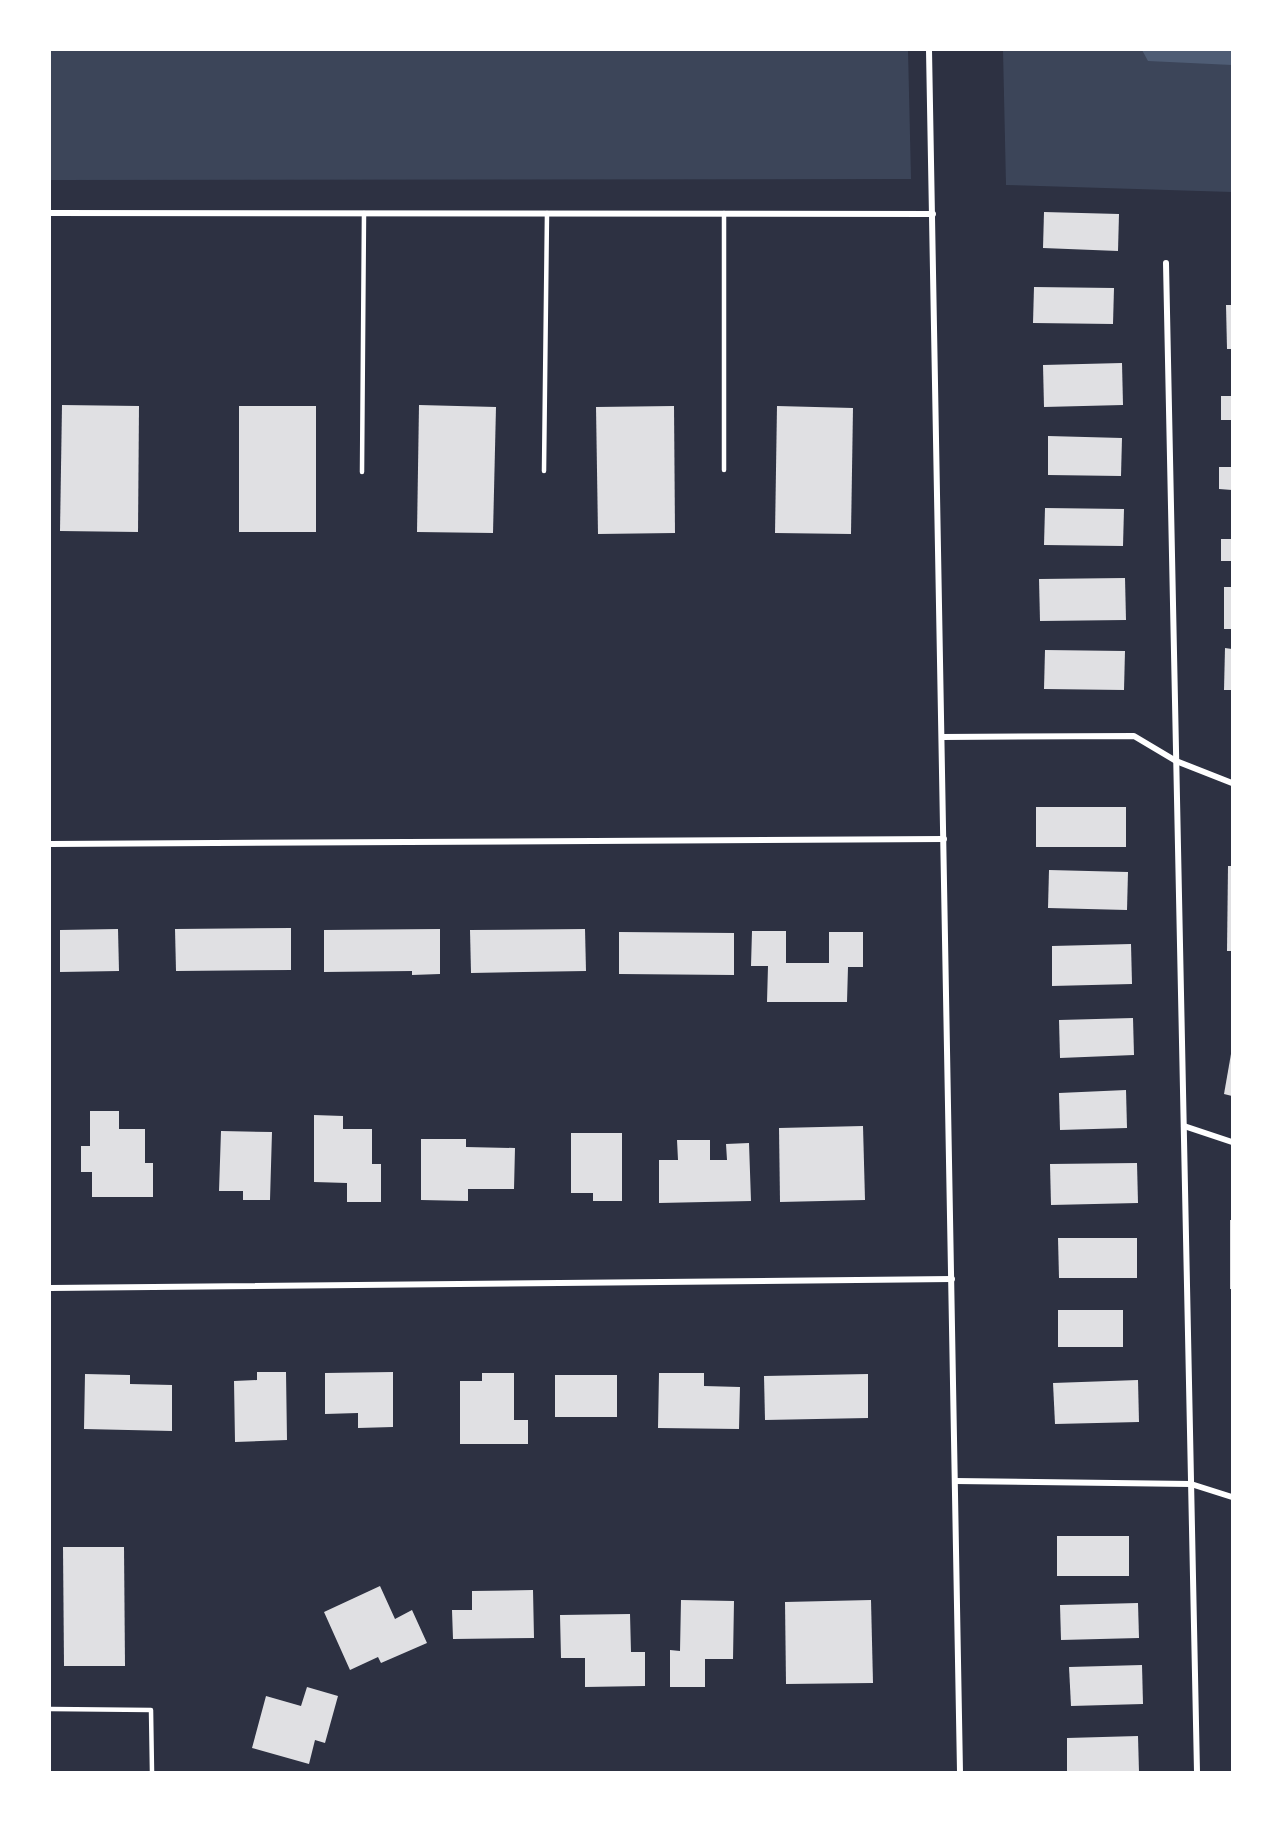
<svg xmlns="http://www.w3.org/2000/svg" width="1282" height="1822" viewBox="0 0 1282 1822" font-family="Manrope,sans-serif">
<rect width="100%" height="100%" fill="#2d3142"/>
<g fill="#3c4559">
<path d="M 50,50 L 908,50 L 911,179 L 50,180 Z"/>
<path d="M 1003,50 L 1232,50 L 1232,192 L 1006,185 Z"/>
</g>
<path fill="#4f5d75" d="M 1142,50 L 1232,50 L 1232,65 L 1148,61 Z"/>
<g fill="#e0e0e3">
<path d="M 1044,212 L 1119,214 L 1118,251 L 1043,248 Z"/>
<path d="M 1034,287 L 1114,288 L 1113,324 L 1033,323 Z"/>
<path d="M 1226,305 L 1232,305 L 1232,349 L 1227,349 Z"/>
<path d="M 1122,363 L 1123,405 L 1044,407 L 1043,365 Z"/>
<rect x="1221" y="396" width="11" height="24"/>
<path d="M 62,405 L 139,406 L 138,532 L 60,531 Z"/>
<path d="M 419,405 L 496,407 L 493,533 L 417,532 Z"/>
<rect x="239" y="406" width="77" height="126"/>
<path d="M 674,406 L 675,533 L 598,534 L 596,407 Z"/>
<path d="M 777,406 L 853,408 L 851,534 L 775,533 Z"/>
<path d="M 1048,436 L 1122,438 L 1121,476 L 1048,475 Z"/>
<path d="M 1219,467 L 1232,467 L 1232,490 L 1219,489 Z"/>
<path d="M 1045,508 L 1124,509 L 1123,546 L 1044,545 Z"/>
<rect x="1221" y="539" width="11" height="22"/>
<path d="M 1125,578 L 1126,620 L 1040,621 L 1039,579 Z"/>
<rect x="1224" y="587" width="8" height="42"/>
<path d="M 1225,648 L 1232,649 L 1232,690 L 1224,690 Z"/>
<path d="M 1045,650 L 1125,651 L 1124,690 L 1044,689 Z"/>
<rect x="1036" y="807" width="90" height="40"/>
<path d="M 1228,866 L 1232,866 L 1232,951 L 1227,951 Z"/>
<path d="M 1049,870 L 1128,872 L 1127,910 L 1048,908 Z"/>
<path d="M 291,928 L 291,970 L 176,971 L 175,929 Z"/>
<path d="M 118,929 L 119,971 L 60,972 L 60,930 Z"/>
<path d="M 440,929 L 440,974 L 412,975 L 412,971 L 324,972 L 324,930 Z"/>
<path d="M 585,929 L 586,971 L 471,973 L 470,930 Z"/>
<path d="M 752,931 L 786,931 L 786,963 L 829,963 L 829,932 L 863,932 L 863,967 L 848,967 L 847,1002 L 767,1002 L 768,966 L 751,966 Z"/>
<path d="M 619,932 L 734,933 L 734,975 L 619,974 Z"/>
<path d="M 1131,944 L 1132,984 L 1052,986 L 1052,946 Z"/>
<path d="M 1133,1018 L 1134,1055 L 1060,1058 L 1059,1020 Z"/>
<path d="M 1231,1054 L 1232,1055 L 1232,1096 L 1224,1094 Z"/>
<path d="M 1126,1090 L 1127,1128 L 1060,1130 L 1059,1093 Z"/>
<path d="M 90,1111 L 119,1111 L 119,1129 L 145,1129 L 145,1163 L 153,1163 L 153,1197 L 92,1197 L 92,1172 L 81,1172 L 81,1146 L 90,1146 Z"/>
<path d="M 314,1115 L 343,1116 L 343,1129 L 372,1129 L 372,1164 L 381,1164 L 381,1202 L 347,1202 L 347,1183 L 314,1182 Z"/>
<path d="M 863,1126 L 865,1200 L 780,1202 L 779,1128 Z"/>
<path d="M 221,1131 L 272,1132 L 270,1200 L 243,1200 L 243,1191 L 219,1191 Z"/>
<path d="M 571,1133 L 622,1133 L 622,1201 L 593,1201 L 593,1193 L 571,1193 Z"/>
<path d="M 421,1139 L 466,1139 L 466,1147 L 515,1148 L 514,1189 L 468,1189 L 468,1201 L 421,1200 Z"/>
<path d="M 677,1140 L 710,1140 L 710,1160 L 727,1160 L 726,1144 L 749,1143 L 751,1201 L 659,1203 L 659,1160 L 678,1160 Z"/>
<path d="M 1137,1163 L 1138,1203 L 1051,1205 L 1050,1164 Z"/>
<rect x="1230" y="1220" width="2" height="69"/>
<path d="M 1058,1238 L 1137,1238 L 1137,1278 L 1059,1278 Z"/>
<rect x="1058" y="1310" width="65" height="37"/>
<path d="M 257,1372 L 286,1372 L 287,1440 L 235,1442 L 234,1381 L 257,1380 Z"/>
<path d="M 393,1372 L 393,1427 L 358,1428 L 358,1413 L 325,1414 L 325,1373 Z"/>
<path d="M 482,1373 L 514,1373 L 514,1420 L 528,1420 L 528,1444 L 460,1444 L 460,1381 L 482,1381 Z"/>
<path d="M 659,1373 L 704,1373 L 704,1386 L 740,1387 L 739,1429 L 658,1428 Z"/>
<path d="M 85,1374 L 130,1375 L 130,1384 L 172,1385 L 172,1431 L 84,1429 Z"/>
<path d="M 868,1374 L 868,1418 L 765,1420 L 764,1376 Z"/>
<rect x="555" y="1375" width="62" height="42"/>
<path d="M 1138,1380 L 1139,1422 L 1055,1424 L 1053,1383 Z"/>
<rect x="1057" y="1536" width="72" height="40"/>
<path d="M 63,1547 L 124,1547 L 125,1666 L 64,1666 Z"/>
<path d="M 380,1586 L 395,1619 L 412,1610 L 427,1643 L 381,1663 L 378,1657 L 350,1670 L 324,1612 Z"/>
<path d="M 533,1590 L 534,1638 L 453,1639 L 452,1610 L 472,1610 L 472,1591 Z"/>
<path d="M 681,1600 L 734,1601 L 733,1659 L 705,1659 L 705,1687 L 670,1687 L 670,1650 L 680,1651 Z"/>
<path d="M 871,1600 L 873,1683 L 786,1684 L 785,1602 Z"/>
<path d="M 1138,1603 L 1139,1638 L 1061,1640 L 1060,1605 Z"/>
<path d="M 630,1614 L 631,1652 L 645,1652 L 645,1686 L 585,1687 L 585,1658 L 561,1658 L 560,1615 Z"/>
<path d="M 1142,1665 L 1143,1704 L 1071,1706 L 1069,1667 Z"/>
<path d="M 307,1687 L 338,1696 L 325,1743 L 315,1740 L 309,1764 L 252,1748 L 266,1696 L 301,1706 Z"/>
<path d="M 1138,1736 L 1139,1772 L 1067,1772 L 1067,1738 Z"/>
</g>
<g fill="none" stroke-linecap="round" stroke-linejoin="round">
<g stroke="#fff" stroke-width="4.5">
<path d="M 724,213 L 724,470"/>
<path d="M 544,471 L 547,213"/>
<path d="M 362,472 L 364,213"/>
<path d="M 50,1709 L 151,1710 L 152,1772"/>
</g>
<g stroke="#fff" stroke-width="6">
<path d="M 929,50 L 960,1772"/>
<path d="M 50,213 L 933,214"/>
<path d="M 1166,263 L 1197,1772"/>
<path d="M 942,737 L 1134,736 L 1176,761 L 1232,783"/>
<path d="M 50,844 L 944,839"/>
<path d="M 1184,1126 L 1232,1142"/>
<path d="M 50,1288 L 952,1279"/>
<path d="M 955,1481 L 1191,1484 L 1232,1497"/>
</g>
</g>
<rect width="1282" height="1822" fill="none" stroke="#ffffff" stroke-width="102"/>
</svg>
